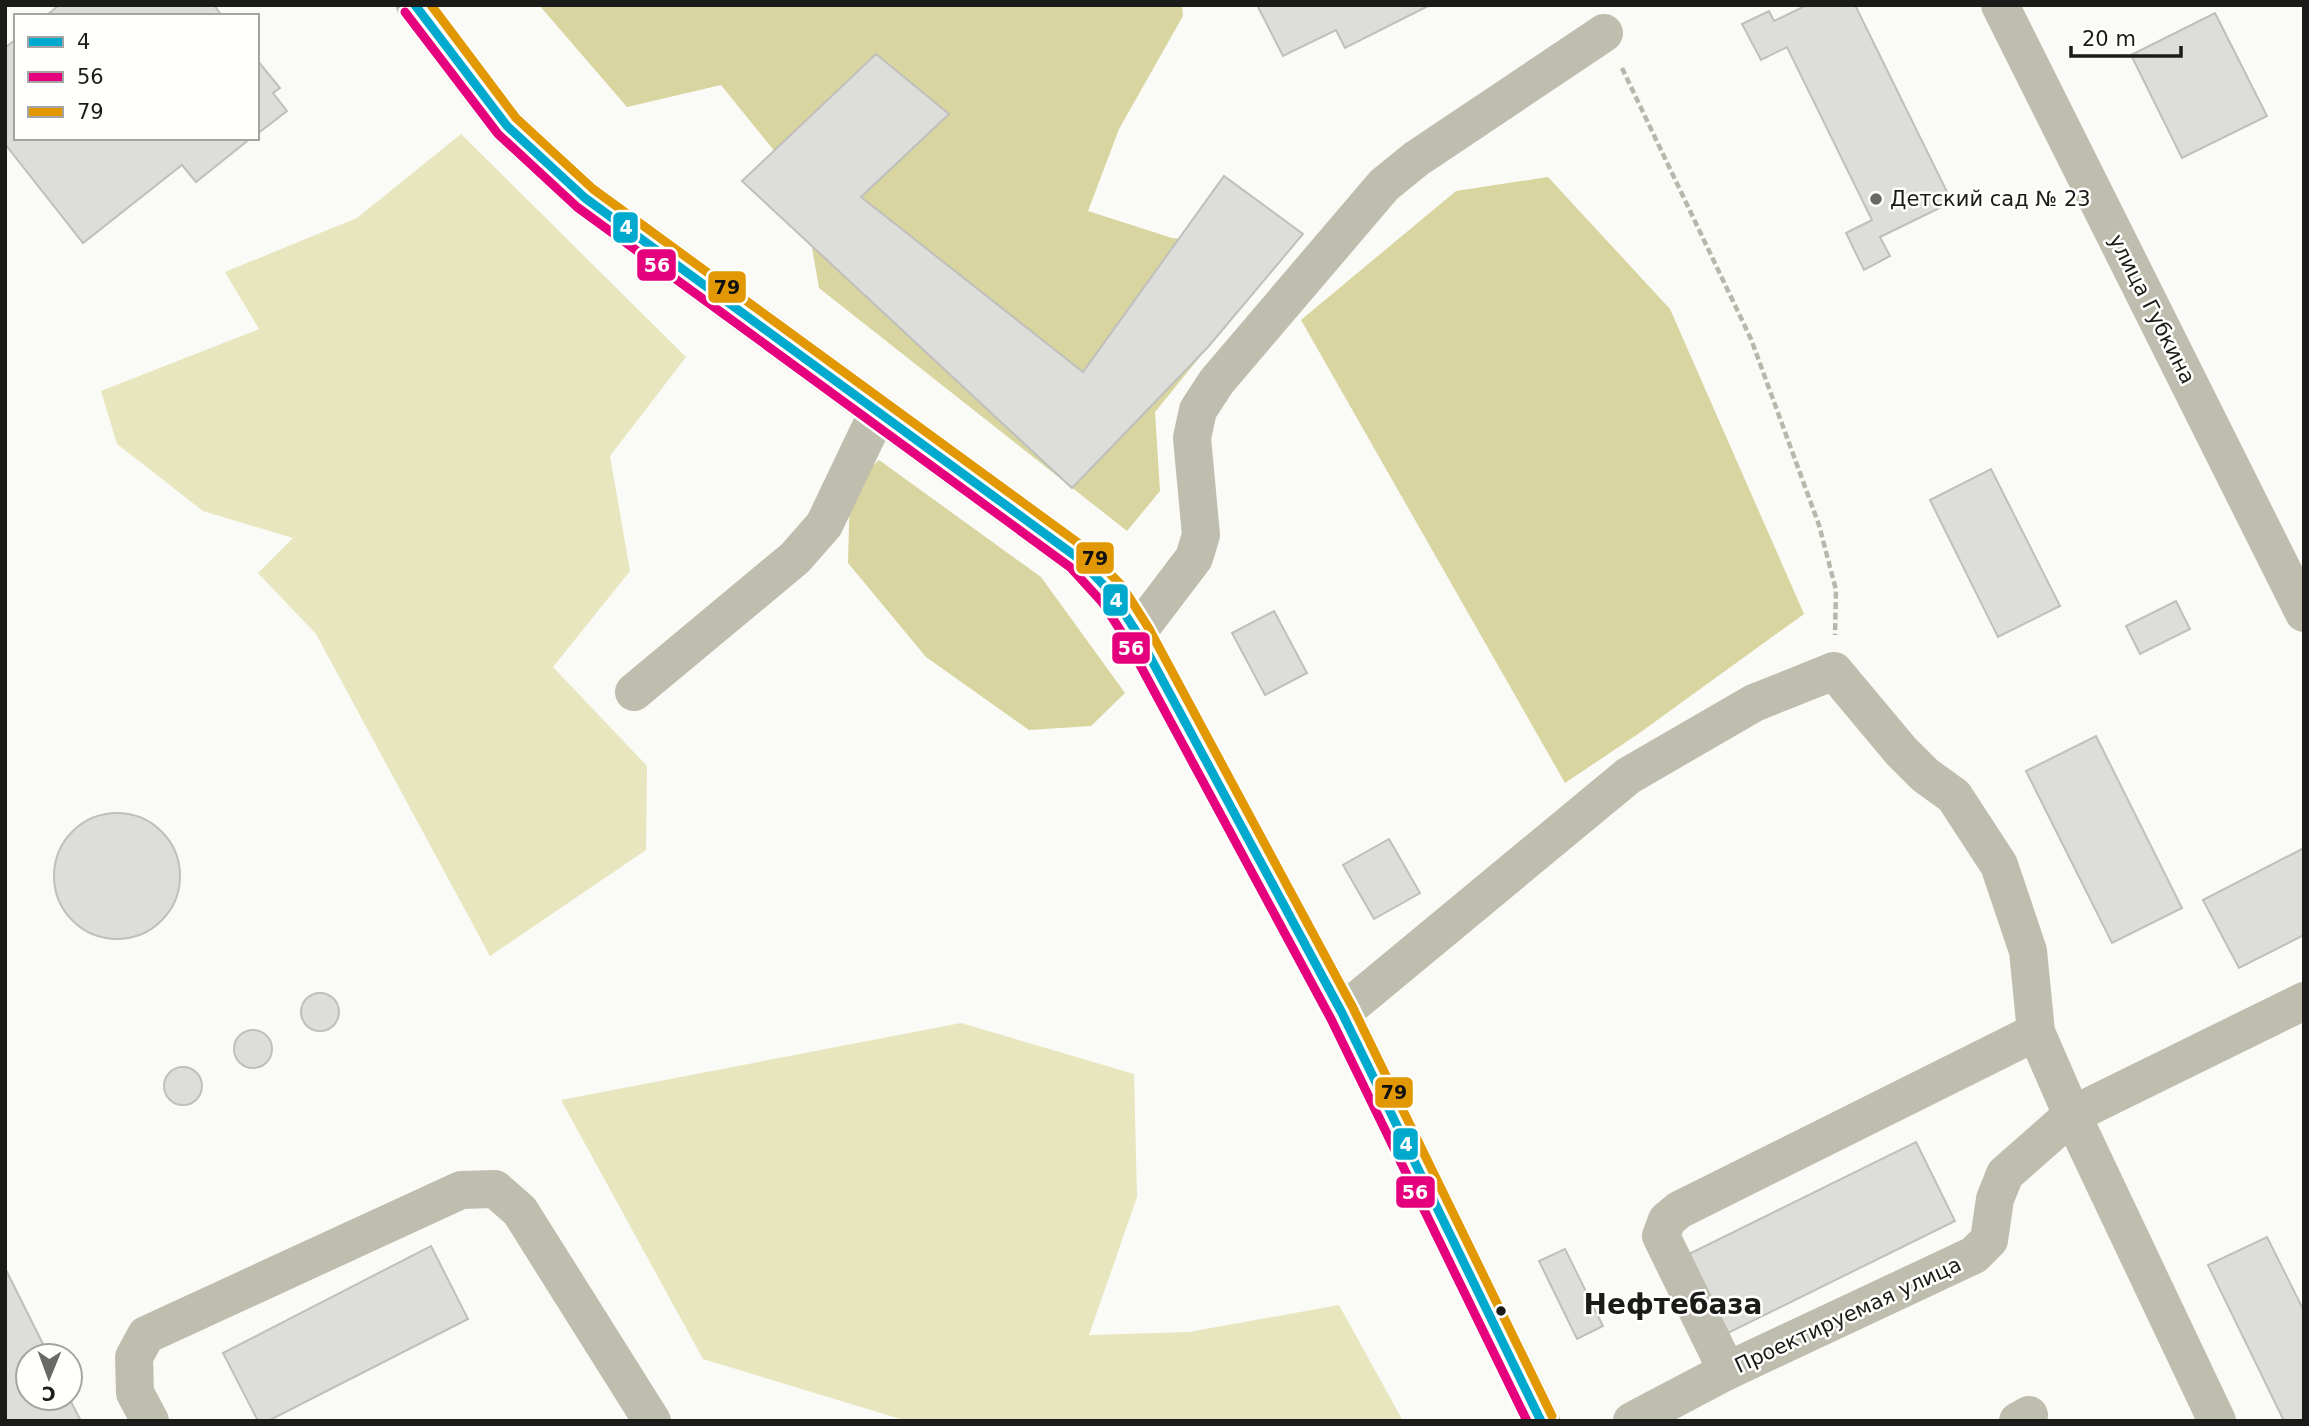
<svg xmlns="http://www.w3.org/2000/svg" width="2309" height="1426" viewBox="0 0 2309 1426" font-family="'DejaVu Sans',sans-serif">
<rect width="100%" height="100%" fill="#fafaf6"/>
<g fill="#e8e6be">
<path d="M 461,134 L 686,357 L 610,456 L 630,571 L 553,667 L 647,766 L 646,850 L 490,956 L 316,634 L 258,573 L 293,538 L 203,511 L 117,444 L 101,391 L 259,329 L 225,272 L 357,218 Z"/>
<path d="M 961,1023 L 1134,1074 L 1137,1197 L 1089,1335 L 1189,1332 L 1339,1305 L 1403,1421 L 907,1421 L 703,1359 L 561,1100 Z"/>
</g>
<g fill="#d9d5a1">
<path d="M 539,5 L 1182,5 L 1183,16 L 1119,129 L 1088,211 L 1172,238 L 1242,245 L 1242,305 L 1155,412 L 1160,491 L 1127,531 L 819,288 L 801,184 L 721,85 L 627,107 Z"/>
<path d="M 1548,177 L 1670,309 L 1804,614 L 1638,734 L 1565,783 L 1301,320 L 1456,191 Z"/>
<path d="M 879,460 L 1041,577 L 1125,693 L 1091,726 L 1029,730 L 926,657 L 848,563 L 850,486 Z"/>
</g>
<g fill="#ddddda" stroke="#bfbfbc" stroke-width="2">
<path d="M 59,5 L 214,5 L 222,16 L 46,16 Z"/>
<path d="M 1257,5 L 1430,5 L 1345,48 L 1336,30 L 1283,56 Z"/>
<path d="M 1807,5 L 1855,5 L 1952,202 L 1880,237 L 1890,256 L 1864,270 L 1846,233 L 1872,220 L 1787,47 L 1761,60 L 1742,24 L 1769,11 L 1774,21 Z"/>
<path d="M 2215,13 L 2267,116 L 2182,158 L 2131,55 Z"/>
<path d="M 16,39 L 16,138 L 251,138 L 196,182 L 182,165 L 83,243 L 5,144 L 5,48 Z"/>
<path d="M 876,54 L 949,114 L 861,197 L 1083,372 L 1224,176 L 1303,234 L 1208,347 L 1072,488 L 742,181 Z"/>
<path d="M 257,60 L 280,88 L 273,93 L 287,111 L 257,134 Z"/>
<path d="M 1991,469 L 2060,606 L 1998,637 L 1930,500 Z"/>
<path d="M 2176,601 L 2190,629 L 2140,654 L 2126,626 Z"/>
<path d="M 1274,611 L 1307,673 L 1265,695 L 1232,633 Z"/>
<path d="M 2096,736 L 2182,908 L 2112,943 L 2026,771 Z"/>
<circle cx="117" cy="876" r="63"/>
<path d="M 1389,839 L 1420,893 L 1374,919 L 1343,865 Z"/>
<path d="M 2304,848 L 2304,935 L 2239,968 L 2203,900 Z"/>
<circle cx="320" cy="1012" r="19"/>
<circle cx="253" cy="1049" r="19"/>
<circle cx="183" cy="1086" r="19"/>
<path d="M 1916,1142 L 1955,1221 L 1728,1333 L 1689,1254 Z"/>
<path d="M 2267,1237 L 2304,1311 L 2304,1421 L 2284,1421 L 2208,1265 Z"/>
<path d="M 431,1246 L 468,1319 L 268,1421 L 258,1421 L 223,1353 Z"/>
<path d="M 1565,1249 L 1603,1326 L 1577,1339 L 1539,1261 Z"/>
<path d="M 5,1268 L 49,1356 L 28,1356 L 28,1398 L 69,1398 L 81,1421 L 5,1421 Z"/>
</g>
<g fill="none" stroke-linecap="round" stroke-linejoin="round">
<path stroke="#b8b7ac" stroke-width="4.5" stroke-dasharray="7 3.5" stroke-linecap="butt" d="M 1622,68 L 1751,339 L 1819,525 L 1836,590 L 1835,635"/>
<g stroke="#bfbeae" stroke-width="38">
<path d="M 415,5 L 507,126 L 585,198 L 1078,558 L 1112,594 L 1137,633 L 1342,1013 L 1541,1421"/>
<path d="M 2000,5 L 2304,613"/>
<path d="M 1137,633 L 1194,558 L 1201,535 L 1192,438 L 1198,410 L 1217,381 L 1384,185 L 1416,159 L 1604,33"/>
<path d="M 634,692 L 795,558 L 824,525 L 878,412"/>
<path d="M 1342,1013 L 1628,776 L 1754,703 L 1834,671 L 1901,751 L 1925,775 L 1954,796 L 1999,865 L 2028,951 L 2036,1032 L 2072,1115 L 2217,1421"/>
<path d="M 1727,1371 L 1661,1236 L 1667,1220 L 1679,1210 L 2036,1032"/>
<path d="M 150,1421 L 135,1393 L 134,1357 L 146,1335 L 461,1190 L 495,1189 L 520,1211 L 652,1421"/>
<path d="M 1632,1421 L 1727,1371 L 1974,1255 L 1989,1240 L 1995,1199 L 2005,1174 L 2072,1115 L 2304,1001"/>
<path d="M 2018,1421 L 2029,1415"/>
</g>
<defs>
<path id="bus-1" d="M 415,5 L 507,126 L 585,198 L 1078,558 L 1112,594 L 1137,633 L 1342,1013 L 1541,1421"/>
<path id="bus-2" d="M 405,12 L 498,134 L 577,207 L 1070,567 L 1102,602 L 1126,639 L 1331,1019 L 1527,1421"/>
<path id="bus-3" d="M 431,5 L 516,118 L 593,189 L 1085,548 L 1122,586 L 1148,627 L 1353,1008 L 1552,1416"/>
</defs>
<use href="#bus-1" stroke="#fffffe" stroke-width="14"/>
<use href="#bus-2" stroke="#fffffe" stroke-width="14"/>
<use href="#bus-3" stroke="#fffffe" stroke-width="14"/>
<use href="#bus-1" stroke="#00a9ce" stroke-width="9"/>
<use href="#bus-2" stroke="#e5007d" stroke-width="9"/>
<use href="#bus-3" stroke="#e19802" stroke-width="9"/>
</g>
<circle fill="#696966" stroke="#fffffe" stroke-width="2.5" cx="1876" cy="199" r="7"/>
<circle fill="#1b1b19" stroke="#fffffe" stroke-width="2.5" cx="1501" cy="1311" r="6"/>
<g text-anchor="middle" stroke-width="5" stroke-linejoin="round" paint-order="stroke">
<g font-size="21" fill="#1b1b19" stroke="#fffffe" text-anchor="start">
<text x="1890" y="206">Детский сад № 23</text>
</g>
<g font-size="21" fill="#1b1b19" stroke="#fffffe">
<text transform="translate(2152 309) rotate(63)" y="7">улица Губкина</text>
<text transform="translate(1848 1315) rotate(-25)" y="7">Проектируемая улица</text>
</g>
<g font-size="28" font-weight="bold" fill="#1b1b19" stroke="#fffffe">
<text x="1673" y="1314">Нефтебаза</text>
</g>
</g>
<g stroke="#fffffe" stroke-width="2.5">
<rect x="612" y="211" width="27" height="33" rx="7" fill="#00a9ce"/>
<rect x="636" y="248" width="41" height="34" rx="7" fill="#e5007d"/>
<rect x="707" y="270" width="40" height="34" rx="7" fill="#e19802"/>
<rect x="1075" y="541" width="40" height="34" rx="7" fill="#e19802"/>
<rect x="1102" y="583" width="27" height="34" rx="7" fill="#00a9ce"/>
<rect x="1111" y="631" width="40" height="34" rx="7" fill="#e5007d"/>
<rect x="1374" y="1076" width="40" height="33" rx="7" fill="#e19802"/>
<rect x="1392" y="1127" width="27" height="34" rx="7" fill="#00a9ce"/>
<rect x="1395" y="1175" width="41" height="34" rx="7" fill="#e5007d"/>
</g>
<g font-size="19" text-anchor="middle" font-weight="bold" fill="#fff">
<text x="626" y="234">4</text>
<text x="657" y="272">56</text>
<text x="1116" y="607">4</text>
<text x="1131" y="655">56</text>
<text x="1406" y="1151">4</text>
<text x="1415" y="1199">56</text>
</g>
<g font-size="19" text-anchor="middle" font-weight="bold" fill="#111">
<text x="727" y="294">79</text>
<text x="1095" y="565">79</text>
<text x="1394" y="1099">79</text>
</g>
<rect width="2309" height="1426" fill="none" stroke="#1b1b19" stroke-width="14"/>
<rect x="14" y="14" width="245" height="126" fill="#fffffe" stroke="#a4a4a2" stroke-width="2"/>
<rect x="28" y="37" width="35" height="10" fill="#00a9ce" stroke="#a4a4a2" stroke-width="2"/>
<text x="77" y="49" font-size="21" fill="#1b1b19">4</text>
<rect x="28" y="72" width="35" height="10" fill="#e5007d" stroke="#a4a4a2" stroke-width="2"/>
<text x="77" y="84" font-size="21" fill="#1b1b19">56</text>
<rect x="28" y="107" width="35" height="10" fill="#e19802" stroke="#a4a4a2" stroke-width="2"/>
<text x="77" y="119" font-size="21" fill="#1b1b19">79</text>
<g transform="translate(49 1377) rotate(181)"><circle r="33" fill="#fffffe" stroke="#a4a4a2" stroke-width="2"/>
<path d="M0-5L12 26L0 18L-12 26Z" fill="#696966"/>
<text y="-10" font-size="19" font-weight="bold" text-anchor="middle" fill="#1b1b19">С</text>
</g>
<path d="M2071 46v10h110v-10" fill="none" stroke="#1b1b19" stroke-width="3.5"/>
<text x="2082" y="46" font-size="21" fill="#1b1b19" stroke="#fffffe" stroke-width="5" paint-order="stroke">20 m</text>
</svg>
